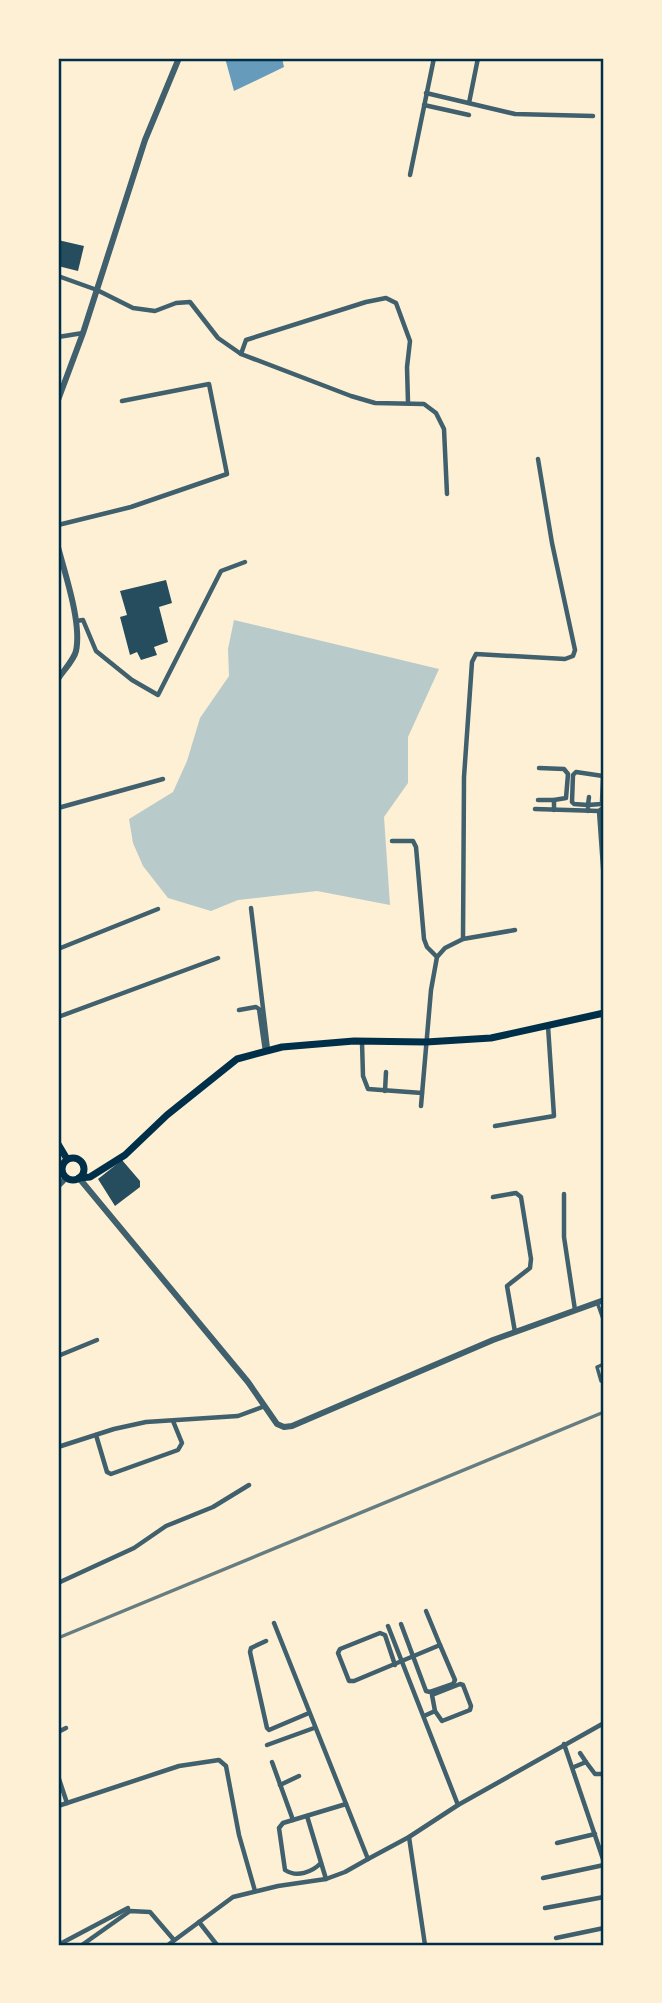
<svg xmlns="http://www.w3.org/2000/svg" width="662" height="2003" viewBox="0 0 662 2003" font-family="'Times New Roman',serif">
<rect width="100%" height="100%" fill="#fdf0d5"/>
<path fill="#b9caca" d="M 234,620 L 439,669 L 408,737 L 408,783 L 384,817 L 390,905 L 317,891 L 238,900 L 211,911 L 168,898 L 143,866 L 133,843 L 129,819 L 173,792 L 187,761 L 200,718 L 229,676 L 228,649 Z"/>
<path fill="#669bbc" d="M 225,58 L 282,58 L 284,67 L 234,91 Z"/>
<g fill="#264d5e">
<path d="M 58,240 L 84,246 L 78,271 L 58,266 Z"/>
<path d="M 166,580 L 172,603 L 159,607 L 168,642 L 154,647 L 157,655 L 141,660 L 137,652 L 130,655 L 120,617 L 127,615 L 120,591 Z"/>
<path d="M 122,1160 L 140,1181 L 140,1187 L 115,1206 L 98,1179 Z"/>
</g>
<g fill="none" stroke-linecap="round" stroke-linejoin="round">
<g stroke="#3f606c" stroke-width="3.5">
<path d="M 597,1302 L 604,1322"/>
<path d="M 604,1364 L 597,1367 L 601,1381 L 604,1381"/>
</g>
<g stroke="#3f606c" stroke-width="4.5">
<path d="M 426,93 L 515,114 L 593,116"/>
<path d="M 469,103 L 478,58"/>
<path d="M 424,105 L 469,115"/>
<path d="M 410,175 L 434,58"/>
<path d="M 58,276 L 97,290 L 133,308 L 155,311 L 176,303 L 190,302 L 218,338 L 241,354 L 351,396 L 375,403 L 424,404 L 436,413 L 444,429 L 447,494"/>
<path d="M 58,337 L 83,333"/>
<path d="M 241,354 L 246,340 L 366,302 L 386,298 L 396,303 L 410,341 L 407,367 L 408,403"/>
<path d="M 58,525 L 131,507 L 227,474 L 209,384 L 122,401"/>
<path d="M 76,621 L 83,620 L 96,651 L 132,680 L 158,695 L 221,571 L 245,562"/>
<path d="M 539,768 L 564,769 L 568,774 L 566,798 L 554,800"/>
<path d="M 538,800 L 554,800 L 554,810"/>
<path d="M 58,808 L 163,779"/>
<path d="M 535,809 L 599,811 L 604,881"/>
<path d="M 588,811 L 588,805 L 574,804 L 572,802 L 573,775 L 576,772 L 603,776 L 602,802 L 601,804 L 588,805 L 589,797"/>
<path d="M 599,811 L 604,807"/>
<path d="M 392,841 L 413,841 L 416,847 L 424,939 L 427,947 L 437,957"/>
<path d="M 251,908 L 268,1050"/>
<path d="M 463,939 L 464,777 L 472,662 L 476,654 L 565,659 L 573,656 L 575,650 L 552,543 L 538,459"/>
<path d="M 58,949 L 158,909"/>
<path d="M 239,1010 L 256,1007 L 259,1009 L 265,1051"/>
<path d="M 58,1017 L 218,958"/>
<path d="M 362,1042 L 363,1076 L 368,1089 L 422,1093"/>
<path d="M 385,1091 L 386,1072"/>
<path d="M 421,1106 L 431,990 L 437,957 L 445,948 L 463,939 L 515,930"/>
<path d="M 495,1126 L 554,1116 L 548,1026"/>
<path d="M 564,1194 L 564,1237 L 575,1310"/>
<path d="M 493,1197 L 516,1193 L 521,1197 L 531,1259 L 530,1268 L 507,1286 L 515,1332"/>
<path d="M 58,1356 L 97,1340"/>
<path d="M 96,1435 L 107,1472 L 111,1474 L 178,1450 L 182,1443 L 173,1421"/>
<path d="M 58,1447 L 114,1429 L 146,1422 L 238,1416 L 265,1406"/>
<path d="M 58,1583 L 134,1548 L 166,1526 L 213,1507 L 249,1485"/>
<path d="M 401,1624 L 426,1691 L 430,1692 L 453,1684 L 455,1680 L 440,1645"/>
<path d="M 388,1626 L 458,1805"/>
<path d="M 266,1641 L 251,1648 L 250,1652 L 267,1728 L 269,1730 L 309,1713"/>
<path d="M 395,1665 L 385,1635 L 380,1633 L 340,1649 L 338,1653 L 349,1681 L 354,1681 L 440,1645 L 426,1611"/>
<path d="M 424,1716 L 435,1711 L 442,1721 L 470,1710 L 471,1706 L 463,1685 L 460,1684 L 432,1695 L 435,1711"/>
<path d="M 58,1732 L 66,1728"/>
<path d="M 564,1744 L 604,1862"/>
<path d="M 267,1745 L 314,1728"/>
<path d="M 580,1753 L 586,1762"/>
<path d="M 272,1762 L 293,1820"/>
<path d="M 574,1767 L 586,1762 L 595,1774 L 604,1774"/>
<path d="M 58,1776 L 67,1803"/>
<path d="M 280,1785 L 299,1776"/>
<path d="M 58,1806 L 179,1766 L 219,1760 L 226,1766 L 239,1835 L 255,1891"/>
<path d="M 307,1816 L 326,1879"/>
<path d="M 409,1837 L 425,1945"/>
<path d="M 557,1843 L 595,1834"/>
<path d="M 368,1859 L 409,1837 L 458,1805 L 604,1723"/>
<path d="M 321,1863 C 312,1872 297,1878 285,1870 L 279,1828 L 283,1823 L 346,1804"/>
<path d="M 543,1878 L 604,1865"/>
<path d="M 545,1908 L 604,1897"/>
<path d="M 199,1922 L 217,1945"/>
<path d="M 556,1938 L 604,1928"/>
<path d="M 58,1945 L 128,1908"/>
<path d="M 82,1945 L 130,1911 L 150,1912 L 174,1940"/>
<path d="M 168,1945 L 233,1897 L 278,1886 L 326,1879 L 345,1872 L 368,1859 L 274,1623"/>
</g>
<g stroke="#3f606c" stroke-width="6">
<path d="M 58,400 L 83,333 L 145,140 L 179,58"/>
<path d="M 58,547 C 65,574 82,623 76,651 C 74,660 63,671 58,679"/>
<path d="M 58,1172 L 62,1169"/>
<path d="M 79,1178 L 248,1382 L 277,1424 L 284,1427 L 292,1426 L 493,1340 L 604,1300"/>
<path d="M 58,1186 L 66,1178"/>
</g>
<g stroke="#003049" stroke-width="7">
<path d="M 58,1144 L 67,1159"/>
<circle cx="73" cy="1169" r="11"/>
<path d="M 79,1178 L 90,1177 L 125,1155 L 167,1115 L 237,1059 L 282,1047 L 354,1041 L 426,1042 L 491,1038 L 604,1013"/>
</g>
<path stroke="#657d81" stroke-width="3.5" d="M 58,1638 L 604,1412"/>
</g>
<rect width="662" height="2003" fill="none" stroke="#fdf0d5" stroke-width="119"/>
<rect x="60" y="60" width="542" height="1884" fill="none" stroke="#003049" stroke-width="2.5"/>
</svg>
